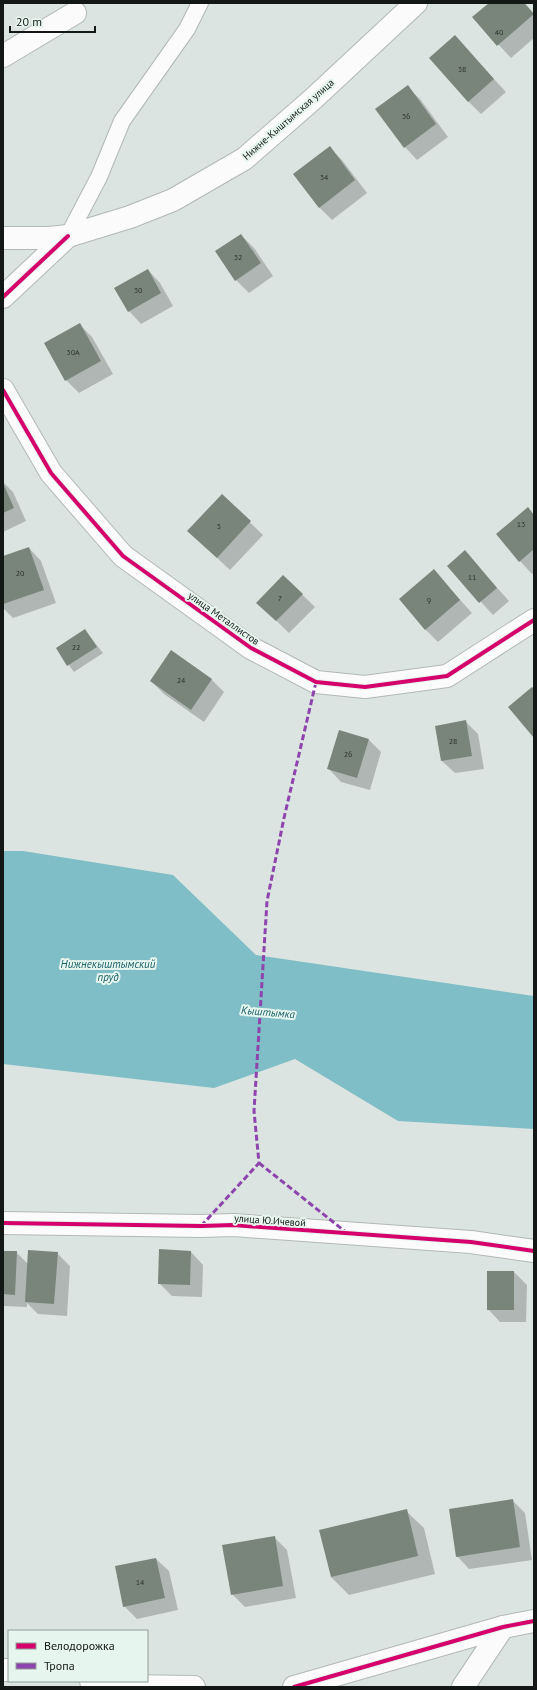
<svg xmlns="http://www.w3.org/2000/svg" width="537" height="1690" viewBox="0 0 537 1690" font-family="'PT Sans',sans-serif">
<rect width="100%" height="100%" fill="#dce4e1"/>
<path fill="#7fbec6" d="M 3,851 L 23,851 L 173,875 L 256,955 L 534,996 L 534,1129 L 398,1121 L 295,1059 L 214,1088 L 3,1064 Z"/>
<g fill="#0003">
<path d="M 490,3 L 525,3 L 534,14 L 534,38 L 511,58 L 474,18 Z"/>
<path d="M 455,37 L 506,92 L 481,114 L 468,101 Z"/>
<path d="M 407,87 L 420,99 L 448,137 L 417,160 L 405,147 Z"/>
<path d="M 330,148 L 342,160 L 367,193 L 332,220 L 319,207 Z"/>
<path d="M 241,235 L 254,248 L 273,276 L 249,293 L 236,280 L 217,251 Z"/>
<path d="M 148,270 L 160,283 L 173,306 L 141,324 L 129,311 Z"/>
<path d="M 79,324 L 92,337 L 113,374 L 79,393 L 66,380 L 45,344 Z"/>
<path d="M 3,482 L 13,492 L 26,521 L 3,532 Z"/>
<path d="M 222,495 L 263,535 L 230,570 L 201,543 Z"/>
<path d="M 528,508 L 534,515 L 534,572 L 532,574 L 520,561 Z"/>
<path d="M 29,548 L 41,561 L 56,603 L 13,618 L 3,608 L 3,557 Z"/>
<path d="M 465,552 L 509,601 L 493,615 L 448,566 Z"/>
<path d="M 434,571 L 472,613 L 438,642 L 425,629 Z"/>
<path d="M 283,576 L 315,607 L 289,633 L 258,603 Z"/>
<path d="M 85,630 L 103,653 L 74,672 L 57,649 Z"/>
<path d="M 171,652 L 212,680 L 224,692 L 204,722 L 164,694 L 151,681 Z"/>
<path d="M 465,721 L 478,734 L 484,769 L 455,773 L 442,761 Z"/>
<path d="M 369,740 L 381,752 L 370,790 L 341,782 L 329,769 Z"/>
<path d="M 3,1252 L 16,1252 L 28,1264 L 57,1253 L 70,1266 L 67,1316 L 38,1314 L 27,1303 L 27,1307 L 3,1306 Z"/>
<path d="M 191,1252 L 203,1265 L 202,1297 L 172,1296 L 159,1283 Z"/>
<path d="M 514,1272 L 527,1285 L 526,1322 L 500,1322 L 488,1309 Z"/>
<path d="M 512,1500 L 525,1513 L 532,1560 L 469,1569 L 457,1556 Z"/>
<path d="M 406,1511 L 424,1528 L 435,1574 L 349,1595 L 331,1577 Z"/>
<path d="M 274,1537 L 287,1550 L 296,1598 L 245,1607 L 232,1594 Z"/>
<path d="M 156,1559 L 169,1571 L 178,1610 L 137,1619 L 124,1606 Z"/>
</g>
<g fill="#79857b">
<path d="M 489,3 L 524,3 L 534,14 L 497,46 L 472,17 Z"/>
<path d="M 455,35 L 494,79 L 468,102 L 429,58 Z"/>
<path d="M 408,85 L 436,124 L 404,148 L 375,109 Z"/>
<path d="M 330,146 L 355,180 L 319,208 L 293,174 Z"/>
<path d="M 241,234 L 261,263 L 235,281 L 215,251 Z"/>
<path d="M 148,269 L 161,293 L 128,312 L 114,288 Z"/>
<path d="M 80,323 L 101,361 L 65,381 L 44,343 Z"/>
<path d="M 3,483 L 14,508 L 3,513 Z"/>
<path d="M 222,494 L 251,521 L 217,558 L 187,531 Z"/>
<path d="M 528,507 L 534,515 L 534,549 L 519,562 L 496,534 Z"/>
<path d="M 29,547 L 44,590 L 3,604 L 3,556 Z"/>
<path d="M 465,550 L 497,588 L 479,603 L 447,566 Z"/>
<path d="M 434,569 L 460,600 L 425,630 L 399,599 Z"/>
<path d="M 283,575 L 303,594 L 276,621 L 256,603 Z"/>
<path d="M 85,629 L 97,647 L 67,666 L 56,648 Z"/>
<path d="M 171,650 L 212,679 L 191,710 L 150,681 Z"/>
<path d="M 532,687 L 534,689 L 534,738 L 508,707 Z"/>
<path d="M 466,720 L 472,756 L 441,761 L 435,726 Z"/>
<path d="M 339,730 L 369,739 L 357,778 L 327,769 Z"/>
<path d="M 159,1249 L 191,1251 L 190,1285 L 158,1284 Z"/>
<path d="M 28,1250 L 58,1252 L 54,1304 L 25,1302 Z"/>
<path d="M 3,1251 L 17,1251 L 15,1295 L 3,1294 Z"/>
<rect x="487" y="1271" width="27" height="39"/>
<path d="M 513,1499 L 520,1547 L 456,1557 L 449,1509 Z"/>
<path d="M 407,1509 L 418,1556 L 331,1577 L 319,1530 Z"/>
<path d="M 275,1536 L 283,1586 L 231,1595 L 222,1545 Z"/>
<path d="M 156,1558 L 165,1598 L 123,1607 L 115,1566 Z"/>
</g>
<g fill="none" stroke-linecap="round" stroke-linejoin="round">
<defs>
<path id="lane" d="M 68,236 L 99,177 L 122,121 L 187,29 L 200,3"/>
<g id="street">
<path d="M 3,56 L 75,13"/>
<path d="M 3,297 L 68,236"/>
<path d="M 3,390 L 51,473 L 123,556 L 251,648 L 316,682 L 365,687 L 447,676 L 534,620"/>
<path d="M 3,1223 L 201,1226 L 233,1225 L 471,1242 L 534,1251"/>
<path d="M 3,1670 L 9,1670"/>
<path d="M 91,1681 L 131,1687"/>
<path d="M 119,1687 L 125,1686 L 194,1687"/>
<path d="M 294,1687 L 503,1627 L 534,1621"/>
<path d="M 463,1687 L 503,1627"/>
</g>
<path id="secondary" d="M 3,238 L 49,238 L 68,236 L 130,217 L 173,200 L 244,159 L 313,99 L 416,3"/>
</defs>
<use href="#lane" stroke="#b2b8b6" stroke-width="18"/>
<use href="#street" stroke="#b2b8b6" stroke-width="24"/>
<use href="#secondary" stroke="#b2b8b6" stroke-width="24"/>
<use href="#lane" stroke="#fafbfa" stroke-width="16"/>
<use href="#street" stroke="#fafbfa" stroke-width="22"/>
<use href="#secondary" stroke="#fafbfa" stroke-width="22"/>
<g stroke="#8e44ad" stroke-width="3" stroke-dasharray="6 3" stroke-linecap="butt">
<path d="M 259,1163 L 347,1233"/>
<path d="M 201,1226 L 259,1163 L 254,1111 L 267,901 L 284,818 L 316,682"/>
</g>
<defs>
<g id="cycleway">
<path d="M 3,297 L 68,236"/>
<path d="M 3,390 L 51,473 L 123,556 L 251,648 L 316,682 L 365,687 L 447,676 L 534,620"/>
<path d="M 3,1223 L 201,1226 L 233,1225 L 471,1242 L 534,1251"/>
<path d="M 294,1687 L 503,1627 L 534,1621"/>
</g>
</defs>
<use href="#cycleway" stroke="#e6f5ee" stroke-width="6"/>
<use href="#cycleway" stroke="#d6006c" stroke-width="4"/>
</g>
<g text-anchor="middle" stroke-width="4" stroke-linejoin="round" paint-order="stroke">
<g font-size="8" fill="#2c332f">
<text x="499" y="35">40</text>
<text x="462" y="72">38</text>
<text x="406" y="119">36</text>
<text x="324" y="180">34</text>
<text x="238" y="260">32</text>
<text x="138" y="293">30</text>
<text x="73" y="355">30А</text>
<text x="521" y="527">13</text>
<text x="219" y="529">5</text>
<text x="20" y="576">20</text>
<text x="472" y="580">11</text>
<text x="280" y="601">7</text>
<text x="429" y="603">9</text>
<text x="76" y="650">22</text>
<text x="181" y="683">24</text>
<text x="453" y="744">28</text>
<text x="348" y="757">26</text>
<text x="140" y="1585">14</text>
</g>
<g font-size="10" fill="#131816" stroke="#e6f5ee">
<text transform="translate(288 119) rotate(-41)" y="4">Нижне-Кыштымская улица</text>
<text transform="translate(224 618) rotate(35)" y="4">улица Металлистов</text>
<text transform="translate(270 1220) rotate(4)" y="4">улица Ю.Ичевой</text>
</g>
<g font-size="11" font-style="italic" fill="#1a616b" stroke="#e6f5ee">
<text x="108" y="968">Нижнекыштымский<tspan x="108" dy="13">пруд</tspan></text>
<text transform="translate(268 1012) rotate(5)" y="4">Кыштымка</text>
</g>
</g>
<rect width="537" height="1690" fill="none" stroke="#131816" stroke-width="8"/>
<rect x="8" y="1630" width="140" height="52" fill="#e6f5ee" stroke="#929d98"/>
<rect x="16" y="1643" width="20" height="6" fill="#d6006c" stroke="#929d98"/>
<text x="44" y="1650" font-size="12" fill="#131816">Велодорожка</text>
<rect x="16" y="1663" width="20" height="6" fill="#8e44ad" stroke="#929d98"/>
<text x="44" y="1670" font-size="12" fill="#131816">Тропа</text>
<path d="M10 26v6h85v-6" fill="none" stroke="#131816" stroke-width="2"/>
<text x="16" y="26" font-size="12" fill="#131816" stroke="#e6f5ee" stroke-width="3" paint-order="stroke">20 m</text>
</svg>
